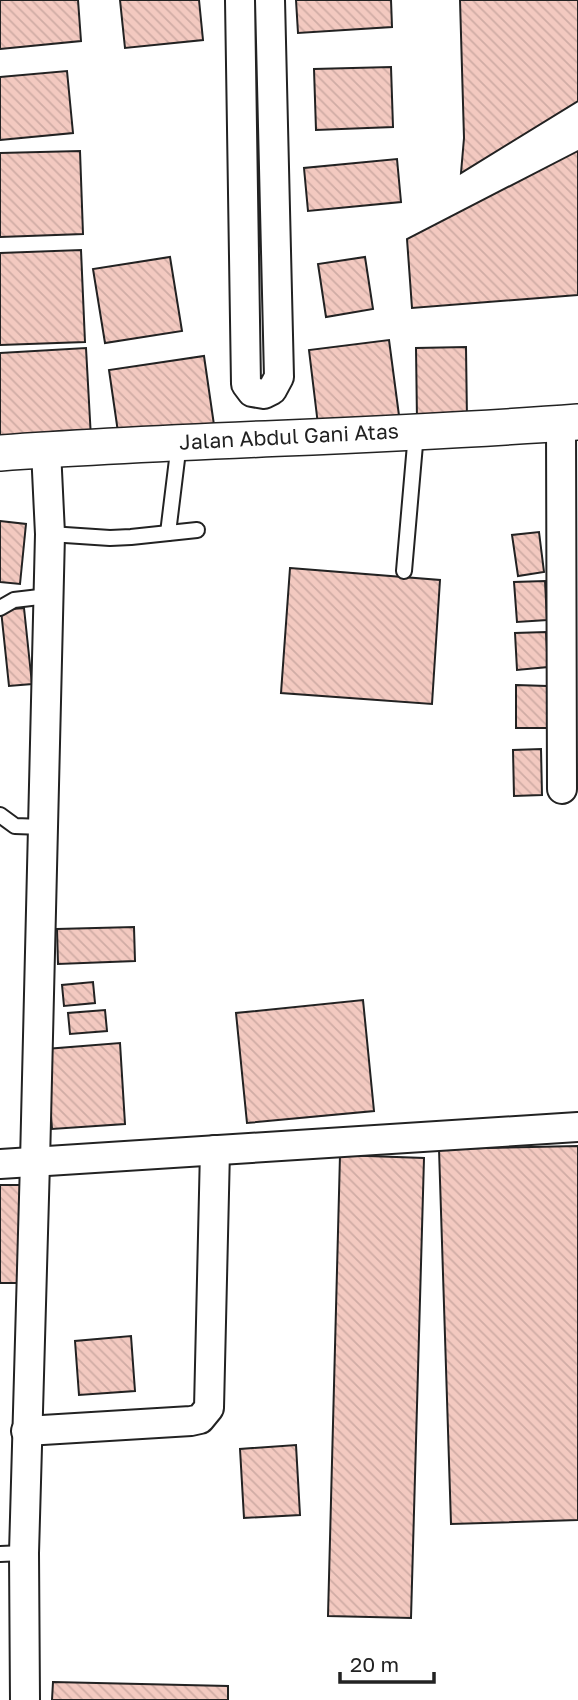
<svg xmlns="http://www.w3.org/2000/svg" width="578" height="1700" viewBox="0 0 578 1700" font-family="'Golos Text',sans-serif">
<defs>
<pattern id="building-back-hatch" width="6" height="6" patternUnits="userSpaceOnUse" patternTransform="scale(1.75)"><rect width="6" height="6" fill="#f3c9c0"/><path d="M-1 5l2 2M0 0l6 6M5-1l2 2" fill="none" stroke="#d0aca5"/></pattern>
</defs>
<rect width="100%" height="100%" fill="#fff"/>
<g fill="url(#building-back-hatch)" stroke="#222" stroke-width="2">
<path d="M 0,0 L 78,0 L 81,41 L 0,49 Z"/>
<path d="M 120,0 L 199,0 L 203,40 L 125,48 Z"/>
<path d="M 296,0 L 391,0 L 392,27 L 298,33 Z"/>
<path d="M 460,0 L 578,0 L 578,101 L 461,173 L 464,138 Z"/>
<path d="M 391,67 L 393,127 L 316,130 L 314,69 Z"/>
<path d="M 67,71 L 73,133 L 0,140 L 0,77 Z"/>
<path d="M 80,151 L 83,234 L 0,237 L 0,153 Z"/>
<path d="M 578,151 L 578,295 L 412,308 L 407,239 Z"/>
<path d="M 397,159 L 401,202 L 308,211 L 304,168 Z"/>
<path d="M 81,250 L 85,342 L 0,345 L 0,253 Z"/>
<path d="M 170,257 L 182,331 L 105,343 L 93,269 Z"/>
<path d="M 365,257 L 373,309 L 326,317 L 318,264 Z"/>
<path d="M 389,340 L 400,423 L 319,433 L 309,350 Z"/>
<path d="M 466,347 L 467,420 L 417,420 L 416,348 Z"/>
<path d="M 86,348 L 91,438 L 0,443 L 0,353 Z"/>
<path d="M 204,356 L 214,425 L 119,439 L 109,370 Z"/>
<path d="M 0,521 L 26,524 L 20,584 L 0,582 Z"/>
<path d="M 539,532 L 544,572 L 518,576 L 512,535 Z"/>
<path d="M 290,568 L 440,580 L 432,704 L 281,693 Z"/>
<path d="M 545,581 L 547,620 L 517,622 L 514,582 Z"/>
<path d="M 24,608 L 32,684 L 9,686 L 1,610 Z"/>
<path d="M 546,632 L 548,667 L 517,670 L 515,633 Z"/>
<path d="M 516,685 L 547,686 L 547,728 L 516,728 Z"/>
<path d="M 541,749 L 542,795 L 514,796 L 513,750 Z"/>
<path d="M 134,927 L 135,961 L 58,964 L 57,929 Z"/>
<path d="M 93,982 L 95,1003 L 64,1006 L 62,985 Z"/>
<path d="M 363,1000 L 374,1111 L 247,1123 L 236,1013 Z"/>
<path d="M 105,1010 L 107,1031 L 70,1034 L 68,1013 Z"/>
<path d="M 120,1043 L 125,1124 L 52,1129 L 46,1049 Z"/>
<path d="M 578,1146 L 578,1520 L 451,1524 L 439,1149 Z"/>
<path d="M 340,1155 L 424,1158 L 411,1618 L 328,1616 Z"/>
<path d="M 0,1185 L 28,1185 L 30,1283 L 0,1283 Z"/>
<path d="M 131,1336 L 135,1391 L 79,1395 L 75,1341 Z"/>
<path d="M 296,1445 L 300,1515 L 244,1518 L 240,1449 Z"/>
<path d="M 53,1682 L 228,1686 L 228,1700 L 52,1700 Z"/>
</g>
<g fill="none" stroke-linecap="round" stroke-linejoin="round">
<defs>
<g id="service">
<path d="M 168,533 L 179,443"/>
<path d="M 50,534 L 110,538 L 131,537 L 197,530"/>
<path d="M 404,571 L 416,433"/>
<path d="M 0,608 L 14,600 L 48,596"/>
<path d="M 0,815 L 15,826 L 43,827"/>
<path d="M 0,1554 L 24,1553"/>
</g>
<g id="minor">
<path d="M 240,0 L 246,384 L 252,392 L 264,394 L 272,390 L 279,377 L 270,0"/>
<path d="M 561,423 L 562,789"/>
<path d="M 0,1164 L 578,1127"/>
<path d="M 26,1431 L 191,1421 L 200,1419 L 209,1408 L 215,1150"/>
<path d="M 25,1700 L 24,1553 L 35,1162 L 50,534 L 46,450"/>
</g>
<path id="tertiary" d="M 0,453 C 192,439 386,437 578,422"/>
</defs>
<use href="#service" stroke="#222" stroke-width="18"/>
<use href="#minor" stroke="#222" stroke-width="32"/>
<use href="#tertiary" stroke="#222" stroke-width="38"/>
<use href="#service" stroke="#fff" stroke-width="14"/>
<use href="#minor" stroke="#fff" stroke-width="28"/>
<use href="#tertiary" stroke="#fff" stroke-width="35"/>
</g>
<g text-anchor="middle" stroke-width="5" stroke-linejoin="round" paint-order="stroke">
<g font-size="21" fill="#222" stroke="#fff">
<text transform="translate(289 437) rotate(-3)" y="7">Jalan Abdul Gani Atas</text>
</g>
</g>
<path d="M340 1672v10h94v-10" fill="none" stroke="#222222" stroke-width="3.5"/>
<text x="350" y="1672" font-size="21" fill="#222222" stroke="#ffffff" stroke-width="5" paint-order="stroke">20 m</text>
</svg>
